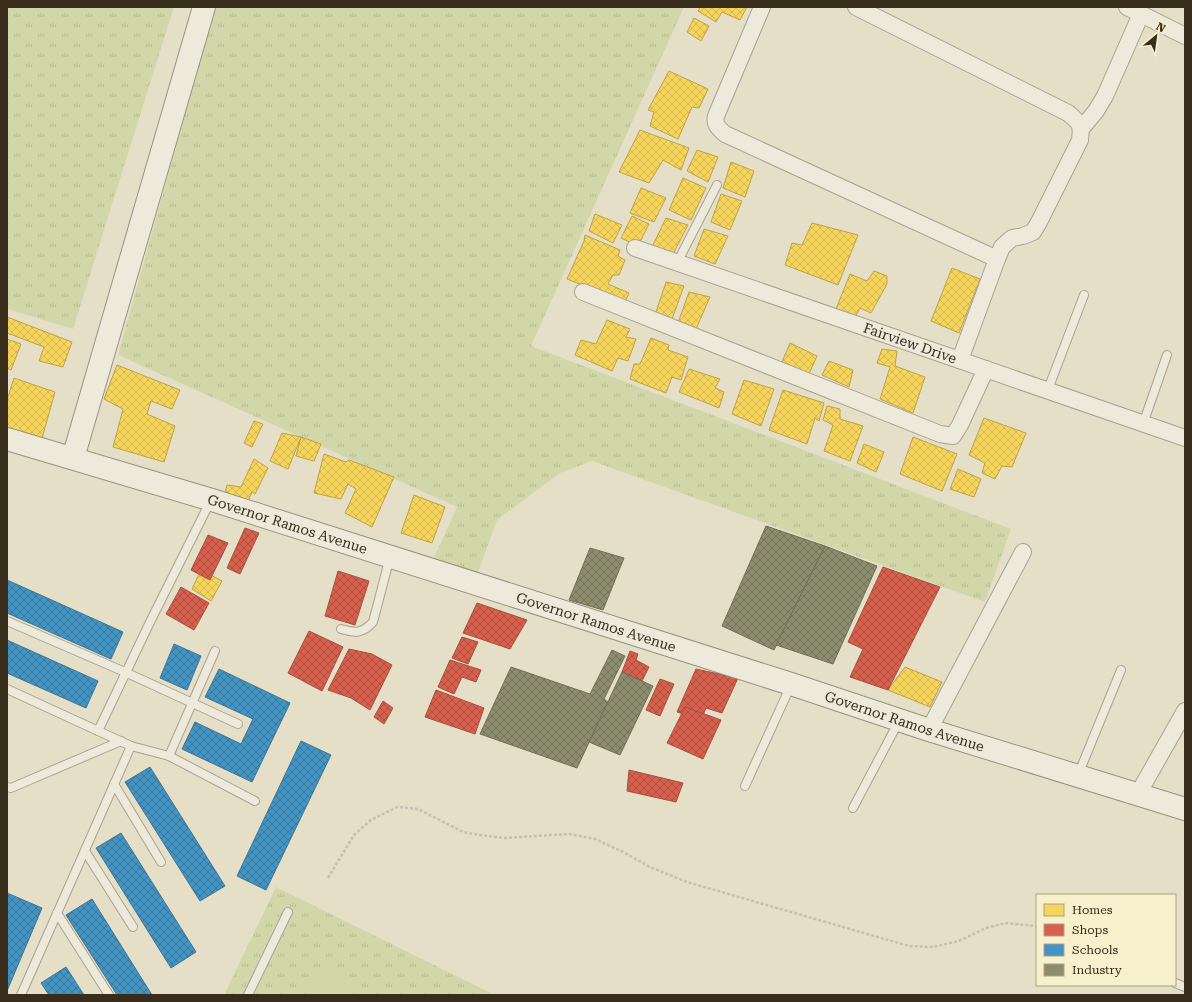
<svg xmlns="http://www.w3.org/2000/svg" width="1192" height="1002" viewBox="0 0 1192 1002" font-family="'Roboto Serif',serif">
<defs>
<pattern id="grass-tufts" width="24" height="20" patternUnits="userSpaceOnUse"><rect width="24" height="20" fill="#d2d7a9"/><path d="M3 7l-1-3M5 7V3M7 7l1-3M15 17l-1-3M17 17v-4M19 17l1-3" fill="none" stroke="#b5b991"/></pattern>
<pattern id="homes-cross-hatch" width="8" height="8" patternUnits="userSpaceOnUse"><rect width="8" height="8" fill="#f6d55c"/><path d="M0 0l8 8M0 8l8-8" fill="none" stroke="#d4b74f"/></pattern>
<pattern id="shops-cross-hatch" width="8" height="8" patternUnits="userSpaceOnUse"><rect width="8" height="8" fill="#d6604d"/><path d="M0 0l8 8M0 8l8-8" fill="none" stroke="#af4f3f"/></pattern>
<pattern id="schools-cross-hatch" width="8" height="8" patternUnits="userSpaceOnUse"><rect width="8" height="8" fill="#4393c3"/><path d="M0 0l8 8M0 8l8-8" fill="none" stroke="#39789e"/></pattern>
<pattern id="industry-cross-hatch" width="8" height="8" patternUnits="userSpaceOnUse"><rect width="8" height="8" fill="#8c8c6e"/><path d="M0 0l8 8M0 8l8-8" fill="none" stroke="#73735a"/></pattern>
</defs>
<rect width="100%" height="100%" fill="#e5dfc8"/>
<g fill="url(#grass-tufts)">
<path d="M 7,7 L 174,7 L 73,329 L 7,309 Z"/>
<path d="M 215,7 L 684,7 L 531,346 L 1011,529 L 985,602 L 592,461 L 560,473 L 497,520 L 477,575 L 433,560 L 457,507 L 118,355 Z"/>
<path d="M 276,887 L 495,995 L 224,995 Z"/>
</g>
<path fill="#d2d7a9" d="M 323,971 L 332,972 L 354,995 L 313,995 C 311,983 312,977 323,971 Z"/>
<g fill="url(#homes-cross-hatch)" stroke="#bda248">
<path d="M 700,7 L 747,7 L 740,20 L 722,12 L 716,22 L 698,11 Z"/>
<path d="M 694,18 L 709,26 L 701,41 L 687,32 Z"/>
<path d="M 669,71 L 708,89 L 699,108 L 692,107 L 678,139 L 650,126 L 654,112 L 648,110 Z"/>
<path d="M 640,130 L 689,148 L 681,170 L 663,160 L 649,183 L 619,172 Z"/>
<path d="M 697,150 L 718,157 L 708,182 L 687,171 Z"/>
<path d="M 731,162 L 754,171 L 745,197 L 723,188 Z"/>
<path d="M 683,178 L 706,188 L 691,220 L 669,210 Z"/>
<path d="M 641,188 L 666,198 L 654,222 L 630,213 Z"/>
<path d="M 721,194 L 742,201 L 730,230 L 711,222 Z"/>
<path d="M 595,214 L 622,225 L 613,243 L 589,231 Z"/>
<path d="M 632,216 L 649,224 L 638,246 L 621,238 Z"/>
<path d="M 666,218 L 688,225 L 673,254 L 652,247 Z"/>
<path d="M 812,223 L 858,235 L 838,285 L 785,265 L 792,243 L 802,245 Z"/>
<path d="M 704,229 L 728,236 L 715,264 L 694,256 Z"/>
<path d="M 585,235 L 620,250 L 618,256 L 625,260 L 619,275 L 613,275 L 608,284 L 629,293 L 625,302 L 567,279 L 584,241 Z"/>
<path d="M 952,268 L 980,279 L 959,333 L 931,321 Z"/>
<path d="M 874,271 L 887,276 L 887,284 L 871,313 L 860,308 L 855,317 L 836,309 L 850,274 L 867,281 Z"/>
<path d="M 666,282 L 684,286 L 672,319 L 656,312 Z"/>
<path d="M 689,292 L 710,297 L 696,329 L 678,323 Z"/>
<path d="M 7,317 L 72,342 L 63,367 L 39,361 L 44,347 L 7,333 Z"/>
<path d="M 607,320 L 630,329 L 626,337 L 636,339 L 628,361 L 618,358 L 612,371 L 575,355 L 581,340 L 596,344 Z"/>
<path d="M 651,338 L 669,345 L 668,350 L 688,357 L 681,380 L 672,377 L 666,393 L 630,379 L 634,364 L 640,364 Z"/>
<path d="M 7,339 L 21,344 L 11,370 L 7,368 Z"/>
<path d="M 790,343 L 817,356 L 809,374 L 782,362 Z"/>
<path d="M 882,349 L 897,351 L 895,366 L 925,377 L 913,413 L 880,399 L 890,367 L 877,363 Z"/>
<path d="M 829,361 L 853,370 L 849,387 L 822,375 Z"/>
<path d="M 117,365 L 180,390 L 172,409 L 151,401 L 147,414 L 175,426 L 164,462 L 113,447 L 123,409 L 104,399 Z"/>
<path d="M 689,369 L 720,379 L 715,388 L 724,392 L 719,408 L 679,392 Z"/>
<path d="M 14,378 L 55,392 L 41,442 L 7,432 L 7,400 Z"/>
<path d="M 744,380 L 774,389 L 761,426 L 732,414 Z"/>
<path d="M 783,390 L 824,403 L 819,421 L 815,418 L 807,444 L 769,430 Z"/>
<path d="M 827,406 L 840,409 L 840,419 L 863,426 L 850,461 L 824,451 L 833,425 L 823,420 Z"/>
<path d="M 984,418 L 1026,433 L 1012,467 L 1002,466 L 995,479 L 982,473 L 985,463 L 969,455 Z"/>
<path d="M 254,421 L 263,424 L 252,447 L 244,443 Z"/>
<path d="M 282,433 L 301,437 L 288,469 L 270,461 Z"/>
<path d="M 301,437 L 321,444 L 314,461 L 296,456 Z"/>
<path d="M 913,437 L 957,454 L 942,491 L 900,474 Z"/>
<path d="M 864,444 L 884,452 L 876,472 L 857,463 Z"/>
<path d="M 324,454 L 346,462 L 349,460 L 394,477 L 372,527 L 345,513 L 356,489 L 348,484 L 341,499 L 314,493 Z"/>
<path d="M 254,459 L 268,468 L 255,494 L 252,492 L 248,501 L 225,493 L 227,485 L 241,487 Z"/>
<path d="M 958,469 L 981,479 L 974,497 L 950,489 Z"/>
<path d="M 414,495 L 445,507 L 432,543 L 401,533 Z"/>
<path d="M 201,570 L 222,581 L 211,601 L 192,589 Z"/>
<path d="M 905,667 L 942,682 L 930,707 L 888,690 Z"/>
</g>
<g fill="url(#shops-cross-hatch)" stroke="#a7503e">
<path d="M 245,528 L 259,533 L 240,574 L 227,568 Z"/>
<path d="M 208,535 L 228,543 L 210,580 L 191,570 Z"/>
<path d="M 883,567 L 940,587 L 888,690 L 850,677 L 863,649 L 848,642 Z"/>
<path d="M 338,571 L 369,581 L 355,625 L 325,616 Z"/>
<path d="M 181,587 L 209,603 L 194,630 L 166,614 Z"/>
<path d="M 477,603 L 527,620 L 510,649 L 463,633 Z"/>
<path d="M 309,631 L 343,647 L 322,691 L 288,673 Z"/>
<path d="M 462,637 L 478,642 L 468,664 L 452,658 Z"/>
<path d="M 349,649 L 372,654 L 392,665 L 370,710 L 351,698 L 328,690 Z"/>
<path d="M 630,651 L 638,654 L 636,660 L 649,667 L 642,681 L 622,672 Z"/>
<path d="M 450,660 L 481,670 L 476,682 L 462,677 L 454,694 L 438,687 Z"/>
<path d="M 696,669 L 738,678 L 722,713 L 706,708 L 701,720 L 677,712 Z"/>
<path d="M 660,679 L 674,684 L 660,716 L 646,710 Z"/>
<path d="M 436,690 L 484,708 L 475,734 L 425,717 Z"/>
<path d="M 383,701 L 393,708 L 384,724 L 374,717 Z"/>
<path d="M 685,707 L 721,720 L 703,759 L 667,743 Z"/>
<path d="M 629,770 L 683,783 L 676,802 L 627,791 Z"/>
</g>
<g fill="url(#schools-cross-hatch)" stroke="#407490">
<path d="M 7,580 L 123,632 L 111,659 L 7,613 Z"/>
<path d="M 7,640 L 98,681 L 86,708 L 7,673 Z"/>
<path d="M 174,644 L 201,656 L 187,690 L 160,678 Z"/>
<path d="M 219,669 L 290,703 L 252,782 L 182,749 L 195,722 L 241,744 L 253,719 L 205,697 Z"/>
<path d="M 301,741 L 331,755 L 266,890 L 237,876 Z"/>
<path d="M 150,767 L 225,886 L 200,901 L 125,782 Z"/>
<path d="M 121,833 L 196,952 L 171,968 L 96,848 Z"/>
<path d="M 7,893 L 42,908 L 7,991 Z"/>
<path d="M 92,899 L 152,995 L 117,995 L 66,915 Z"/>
<path d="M 66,967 L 84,995 L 49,995 L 41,983 Z"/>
</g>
<g fill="url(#industry-cross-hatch)" stroke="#736f55">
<path d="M 766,526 L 825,546 L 774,650 L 722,626 Z"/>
<path d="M 825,546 L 877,566 L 833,664 L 776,645 Z"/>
<path d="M 590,548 L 624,558 L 603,610 L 569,600 Z"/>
<path d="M 612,650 L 625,656 L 604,699 L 608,702 L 577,768 L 480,734 L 511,667 L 590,694 Z"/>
<path d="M 622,672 L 653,686 L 620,755 L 589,742 Z"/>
</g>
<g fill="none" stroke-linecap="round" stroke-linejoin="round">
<defs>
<g id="service">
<path d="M 677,263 L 717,185"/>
<path d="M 1047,392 L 1084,295"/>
<path d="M 1143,424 L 1167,355"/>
<path d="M 7,621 L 125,672 L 238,724"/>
<path d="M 341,629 C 355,633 362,634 373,622 L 390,557"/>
<path d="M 7,689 L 131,746 L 21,995"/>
<path d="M 98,731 L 151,620 L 211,500"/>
<path d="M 131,746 L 169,756 L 215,651"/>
<path d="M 169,756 L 255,801"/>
<path d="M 1078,775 L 1121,670"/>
<path d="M 114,784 L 161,862"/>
<path d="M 745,786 L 791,685"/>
<path d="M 7,787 L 11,788 L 121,741"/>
<path d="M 853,808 L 899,721"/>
<path d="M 85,851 L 133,927"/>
<path d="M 57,913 L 109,995"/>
<path d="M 1175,983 L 1185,987"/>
<path d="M 248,995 L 288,912"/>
</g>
<g id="minor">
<path d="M 762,7 L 716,116 C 714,124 718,128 725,134 L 997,259 L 960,360"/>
<path d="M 856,7 L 1068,113 C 1080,123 1082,124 1080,140 L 1039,222 L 1033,232 L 1023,236 L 1012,238 L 1002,247 L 997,259"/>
<path d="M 1127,7 L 1185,36"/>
<path d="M 1081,129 L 1096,111 L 1105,96 L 1141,14"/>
<path id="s1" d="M 635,248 L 1185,438"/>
<path d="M 583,292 L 940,434 L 953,436 L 960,425 L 986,369"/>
<path d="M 929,730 L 1023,552"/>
<path d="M 1138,794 L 1185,711"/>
</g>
<g id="secondary">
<path id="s2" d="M 7,439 L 212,500 L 791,684 L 929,730 L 1185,809"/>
<path d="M 73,458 L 204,7"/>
</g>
</defs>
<use href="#service" stroke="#a9a292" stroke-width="10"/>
<use href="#minor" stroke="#a9a292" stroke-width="18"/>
<use href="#secondary" stroke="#999282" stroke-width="24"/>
<path stroke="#c4c0b2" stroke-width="2.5" stroke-dasharray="3 2" stroke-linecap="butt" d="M 328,878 L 354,835 L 371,820 L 397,807 L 418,809 L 463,832 L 480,835 L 504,838 L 569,834 L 595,839 L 623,852 L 650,867 L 687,882 L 909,946 L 933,947 L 959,941 L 986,928 L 1006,923 L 1037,926"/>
<use href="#service" stroke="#ede9db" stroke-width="8"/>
<use href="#minor" stroke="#ede9db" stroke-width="16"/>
<use href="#secondary" stroke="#ede9db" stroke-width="22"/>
</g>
<g text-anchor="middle" stroke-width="4" stroke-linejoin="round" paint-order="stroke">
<g font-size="14" fill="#382c1a" stroke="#f8f0cc">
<text dy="5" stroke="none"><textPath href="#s1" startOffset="291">Fairview Drive</textPath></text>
<text dy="5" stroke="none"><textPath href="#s2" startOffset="293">Governor Ramos Avenue</textPath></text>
<text dy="5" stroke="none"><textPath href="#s2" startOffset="617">Governor Ramos Avenue</textPath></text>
<text dy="5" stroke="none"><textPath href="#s2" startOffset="941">Governor Ramos Avenue</textPath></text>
</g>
</g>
<rect width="1192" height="1002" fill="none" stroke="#382c1a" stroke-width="16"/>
<rect x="1036" y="894" width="140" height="92" fill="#f8f0cc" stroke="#aba285"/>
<rect x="1044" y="904" width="20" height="12" fill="#f6d55c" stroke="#aba285"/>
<text x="1072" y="914" font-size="12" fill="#382c1a">Homes</text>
<rect x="1044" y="924" width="20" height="12" fill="#d6604d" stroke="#aba285"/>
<text x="1072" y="934" font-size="12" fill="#382c1a">Shops</text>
<rect x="1044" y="944" width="20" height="12" fill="#4393c3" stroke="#aba285"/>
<text x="1072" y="954" font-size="12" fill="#382c1a">Schools</text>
<rect x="1044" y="964" width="20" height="12" fill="#8c8c6e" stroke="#aba285"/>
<text x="1072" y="974" font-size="12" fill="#382c1a">Industry</text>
<g transform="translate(1156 36) rotate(29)" stroke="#f8f0cc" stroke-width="3" paint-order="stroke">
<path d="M0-3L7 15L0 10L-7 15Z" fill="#382c1a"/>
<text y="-6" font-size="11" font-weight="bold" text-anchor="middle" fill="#382c1a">N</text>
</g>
</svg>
